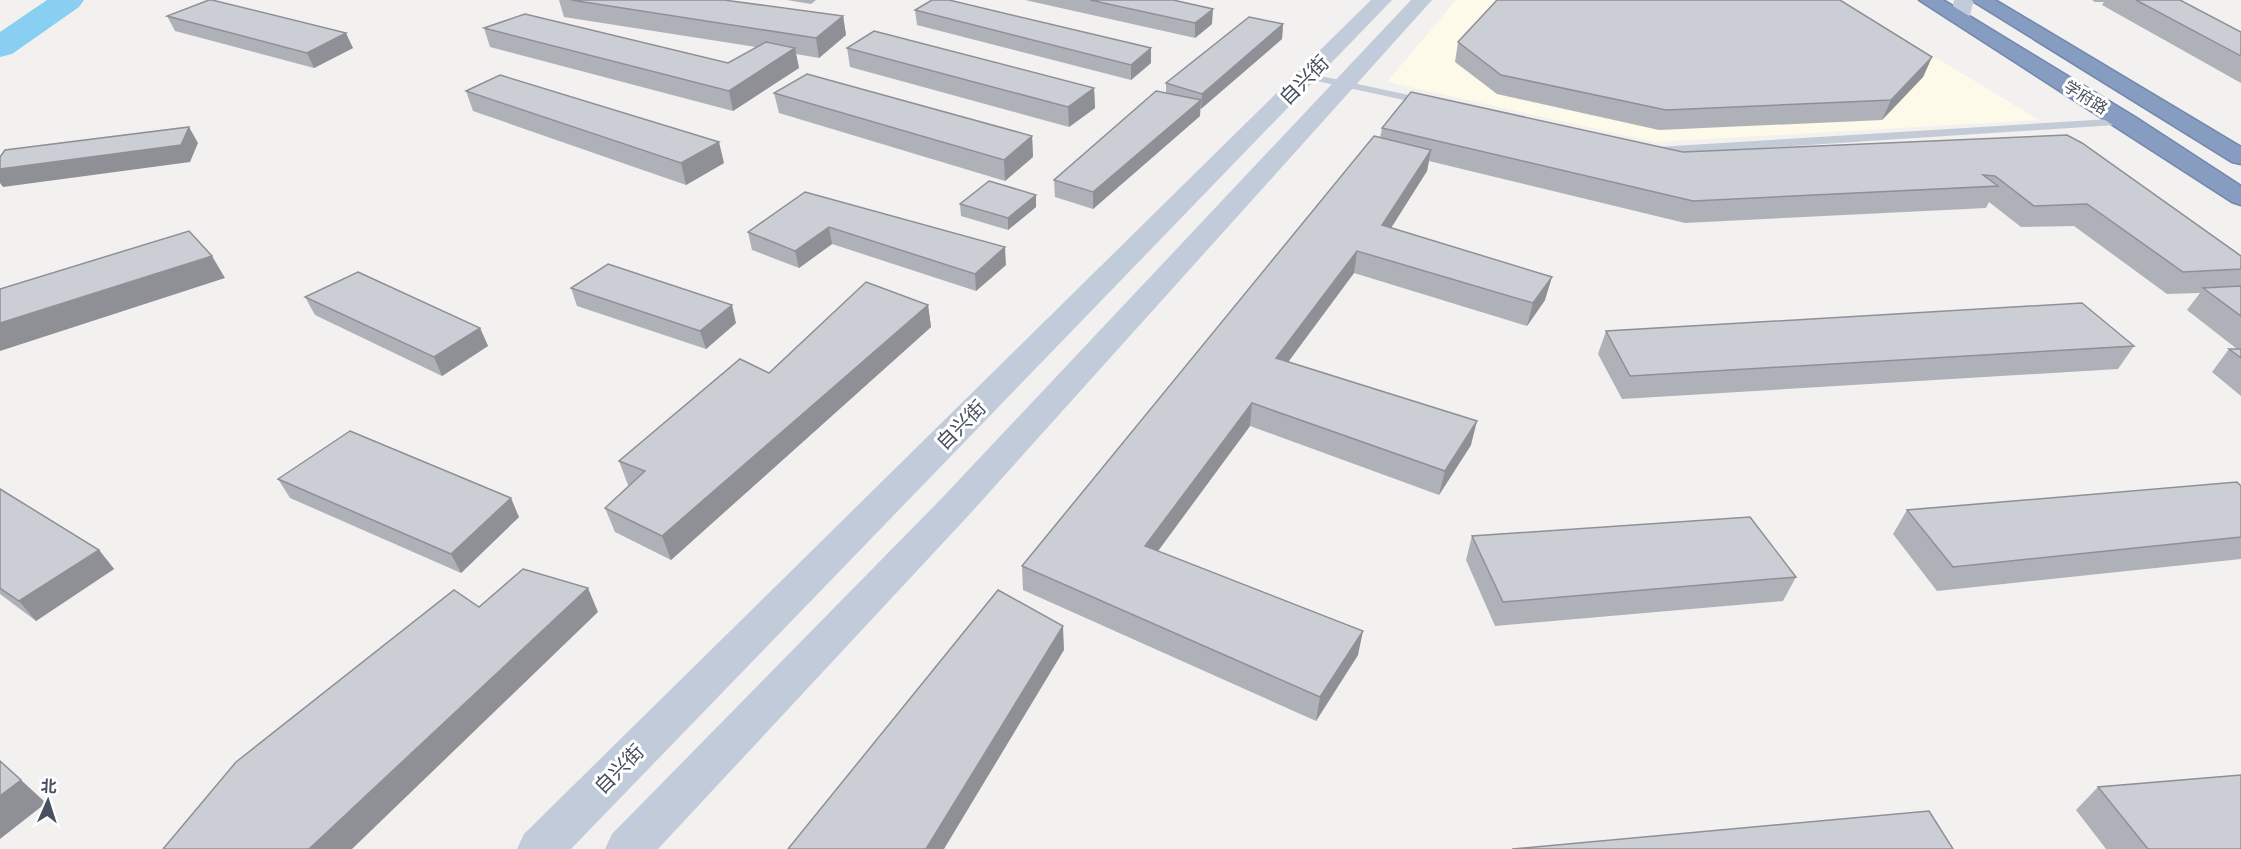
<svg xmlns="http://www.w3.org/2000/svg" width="2241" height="849" viewBox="0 0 2241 849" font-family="Poppins,'Noto Sans SC',sans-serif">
<rect width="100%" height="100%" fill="#f3f0f0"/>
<path fill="#fdfaea" d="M 1456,0 L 1841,0 L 2039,120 L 1655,142 L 1387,82 Z"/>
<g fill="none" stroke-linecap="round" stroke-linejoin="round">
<path fill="#88cff1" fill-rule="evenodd" d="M 47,0 L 84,0 L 79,7 L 12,54 L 0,57 L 0,32 Z"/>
<defs>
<g id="highway">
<path d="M 1919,0 L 1943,0 L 2135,117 L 2241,186 L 2241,205 L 2232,202 Z"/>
<path d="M 1971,0 L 1995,0 L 2241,147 L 2241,164 L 2232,162 Z"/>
</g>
</defs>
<use href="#highway" stroke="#7187ad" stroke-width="3"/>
<g fill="#c3cbd6" fill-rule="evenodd">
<path d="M 1307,73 L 1427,99 L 1433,102 L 1427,105 L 1303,78 L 1301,76 Z"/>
<path d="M 2127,118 L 2133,122 L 2131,124 L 1657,155 L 1651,151 L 1657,147 Z"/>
</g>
<g fill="#c2cbda" fill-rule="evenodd">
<path d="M 1371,0 L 1392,0 L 571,849 L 517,849 L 524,834 Z"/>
<path d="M 1411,0 L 1432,0 L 968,516 L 658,849 L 605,849 L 612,834 L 942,498 Z"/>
<path d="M 1954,0 L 1974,0 L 1968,22 L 1954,22 L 1951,18 Z"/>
</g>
<use href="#highway" fill="#869cc1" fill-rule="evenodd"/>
</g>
<g fill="#afb1b8">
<path d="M 559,0 L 724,0 L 843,16 L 846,35 L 819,58 L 796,54 L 799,68 L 733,111 L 490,47 L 484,28 L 728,63 L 756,47 L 564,17 Z"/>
<path d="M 787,0 L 816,0 L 811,4 Z"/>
<path d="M 1025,0 L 1173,0 L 1212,24 L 1195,38 Z"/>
<path d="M 2092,0 L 2180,0 L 2241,32 L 2241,83 L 2102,5 L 2104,2 L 2095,2 Z"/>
<path d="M 915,10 L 1151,63 L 1131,80 L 917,25 Z"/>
<path d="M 167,16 L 353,48 L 314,68 L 175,31 Z"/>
<path d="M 1283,24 L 1282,39 L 1200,109 L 1200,116 L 1093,209 L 1055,197 L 1054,180 L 1166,93 L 1166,83 Z"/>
<path d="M 1458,42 L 1932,57 L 1923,77 L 1882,120 L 1659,130 L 1497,94 L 1455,62 Z"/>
<path d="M 847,48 L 1094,88 L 1095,108 L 1069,127 L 850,67 Z"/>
<path d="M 466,91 L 724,163 L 686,185 L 473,111 Z"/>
<path d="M 774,93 L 1032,136 L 1033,157 L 1005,181 L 779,113 Z"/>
<path d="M 1382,128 L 1683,152 L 2067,135 L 2241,256 L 2241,396 L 2212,372 L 2229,349 L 2237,349 L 2187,310 L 2200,293 L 2167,294 L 2074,226 L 2021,227 L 1989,202 L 1986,208 L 1685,223 L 1429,161 L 1427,171 L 1391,228 L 1545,300 L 1527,326 L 1354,273 L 1288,362 L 1471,445 L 1439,495 L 1250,426 L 1158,551 L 1358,655 L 1316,721 L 1023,590 L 1022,566 L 1380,138 Z"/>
<path d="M 805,192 L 1006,265 L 976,291 L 832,244 L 799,268 L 752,250 L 748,232 Z"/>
<path d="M 1036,195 L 1036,207 L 1008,230 L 961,216 L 960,204 Z"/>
<path d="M 571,288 L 736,323 L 706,349 L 577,306 Z"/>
<path d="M 305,297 L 480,328 L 488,346 L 442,376 L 315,315 Z"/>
<path d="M 928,305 L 931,327 L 671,560 L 615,532 L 605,508 L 629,486 L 628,485 L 619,461 L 769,373 Z"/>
<path d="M 1606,331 L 2134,346 L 2118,369 L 1622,399 L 1598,354 Z"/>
<path d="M 278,479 L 519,517 L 461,573 L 290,498 Z"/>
<path d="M 2241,486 L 2241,559 L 1937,591 L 1893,534 L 1907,510 Z"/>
<path d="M 0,489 L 99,550 L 114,569 L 36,621 L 0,594 Z"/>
<path d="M 1472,536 L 1796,577 L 1783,601 L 1495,626 L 1466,560 Z"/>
<path d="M 2098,787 L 2241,849 L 2106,849 L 2076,810 Z"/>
</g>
<g fill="#8f9096">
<path d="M 1213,9 L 1212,24 L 1195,38 L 1195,23 Z"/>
<path d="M 843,16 L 846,35 L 819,58 L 816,38 Z"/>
<path d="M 1283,24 L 1282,39 L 1201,109 L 1202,94 Z"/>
<path d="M 346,33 L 353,48 L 314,68 L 307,53 Z"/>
<path d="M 795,48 L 799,68 L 733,111 L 729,91 Z"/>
<path d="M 1151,48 L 1151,63 L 1131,80 L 1131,65 Z"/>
<path d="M 1932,57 L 1923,77 L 1882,120 L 1891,100 Z"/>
<path d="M 1094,88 L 1095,108 L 1069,127 L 1068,107 Z"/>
<path d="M 1201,100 L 1200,116 L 1093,209 L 1093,192 Z"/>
<path d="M 189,127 L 198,143 L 190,162 L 3,187 L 0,183 L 0,169 Z"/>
<path d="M 1032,136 L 1033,157 L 1005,181 L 1004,160 Z"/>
<path d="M 719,142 L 724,163 L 686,185 L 681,163 Z"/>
<path d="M 1431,150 L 1427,171 L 1379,247 L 1382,225 Z"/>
<path d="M 1036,195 L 1036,207 L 1008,230 L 1008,218 Z"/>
<path d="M 829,227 L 832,244 L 799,268 L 795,251 Z"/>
<path d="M 1005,247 L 1006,265 L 976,291 L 975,274 Z"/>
<path d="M 1357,251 L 1354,273 L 1274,381 L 1276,358 Z"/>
<path d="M 212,256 L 225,278 L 0,351 L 0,323 Z"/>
<path d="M 1552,277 L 1545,300 L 1527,326 L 1533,303 Z"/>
<path d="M 732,305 L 736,323 L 706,349 L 700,331 Z"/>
<path d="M 928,305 L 931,327 L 671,560 L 662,536 Z"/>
<path d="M 480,328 L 488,346 L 442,376 L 434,357 Z"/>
<path d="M 1252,403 L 1250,426 L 1144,570 L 1145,546 Z"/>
<path d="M 1477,421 L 1471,445 L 1439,495 L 1445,471 Z"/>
<path d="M 511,498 L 519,517 L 461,573 L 451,554 Z"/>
<path d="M 99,550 L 114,569 L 36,621 L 19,601 Z"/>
<path d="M 588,588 L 598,612 L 352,849 L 309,849 Z"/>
<path d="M 1063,626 L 1064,650 L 944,849 L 926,849 Z"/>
<path d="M 1363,631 L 1358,655 L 1316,721 L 1320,697 Z"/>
<path d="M 21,780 L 46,803 L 0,839 L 0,796 Z"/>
</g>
<g fill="#ccced6" stroke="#8f9096" stroke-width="1.5">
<path d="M 209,0 L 212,0 L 346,33 L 307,53 L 167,16 Z"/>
<path d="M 571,0 L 724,0 L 843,16 L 816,38 Z"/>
<path d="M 932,0 L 949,0 L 1151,48 L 1131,65 L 915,10 Z"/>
<path d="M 1090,0 L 1173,0 L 1213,9 L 1195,23 Z"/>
<path d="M 1497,0 L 1840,0 L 1932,57 L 1891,100 L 1666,110 L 1501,75 L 1458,42 Z"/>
<path d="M 2136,0 L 2180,0 L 2241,32 L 2241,56 Z"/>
<path d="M 525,14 L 728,63 L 766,42 L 795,48 L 729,91 L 484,28 Z"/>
<path d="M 1249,17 L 1283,24 L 1202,94 L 1166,83 Z"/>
<path d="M 874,31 L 1094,88 L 1068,107 L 847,48 Z"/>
<path d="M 807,74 L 1032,136 L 1004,160 L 774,93 Z"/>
<path d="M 500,75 L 719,142 L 681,163 L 466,91 Z"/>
<path d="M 1156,91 L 1201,100 L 1093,192 L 1054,180 Z"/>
<path d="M 1411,92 L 1683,152 L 2067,135 L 2082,143 L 2241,256 L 2241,269 L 2183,272 L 2087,204 L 2034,206 L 1995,176 L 1983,175 L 1998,186 L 1693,201 L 1382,128 Z"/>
<path d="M 189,127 L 181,145 L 0,169 L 0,157 L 5,150 Z"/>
<path d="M 1374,136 L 1431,150 L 1382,225 L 1552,277 L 1533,303 L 1357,251 L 1276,358 L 1477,421 L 1445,471 L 1252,403 L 1145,546 L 1363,631 L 1320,697 L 1022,566 Z"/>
<path d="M 989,181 L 1036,195 L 1008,218 L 960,204 Z"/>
<path d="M 805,192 L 1005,247 L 975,274 L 829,227 L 795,251 L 748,232 Z"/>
<path d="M 189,231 L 212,256 L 0,323 L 0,289 Z"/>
<path d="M 608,264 L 732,305 L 700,331 L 571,288 Z"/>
<path d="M 358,272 L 480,328 L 434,357 L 305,297 Z"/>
<path d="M 866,282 L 928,305 L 662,536 L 605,508 L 645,471 L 619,461 L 740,359 L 769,373 Z"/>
<path d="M 2241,286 L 2241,316 L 2203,288 Z"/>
<path d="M 2082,303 L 2134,346 L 1630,376 L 1606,331 Z"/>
<path d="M 2229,349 L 2241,349 L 2241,358 Z"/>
<path d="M 350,431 L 511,498 L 451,554 L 278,479 Z"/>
<path d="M 2237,482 L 2241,486 L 2241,537 L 1953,567 L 1907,510 Z"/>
<path d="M 0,489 L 99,550 L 19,601 L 0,588 Z"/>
<path d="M 1750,517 L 1796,577 L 1503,602 L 1472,536 Z"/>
<path d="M 523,569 L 588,588 L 309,849 L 163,849 L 236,762 L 454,590 L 479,607 Z"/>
<path d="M 998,590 L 1063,626 L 926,849 L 788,849 Z"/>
<path d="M 0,761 L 21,780 L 0,796 Z"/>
<path d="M 2241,775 L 2241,849 L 2148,849 L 2098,787 Z"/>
<path d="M 1929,811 L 1953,849 L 1512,849 Z"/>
</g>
<g text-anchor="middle" stroke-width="6" stroke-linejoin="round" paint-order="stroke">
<g font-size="16" fill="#47515f" stroke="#fff">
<text transform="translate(2086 97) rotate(32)" y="6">学府路</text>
</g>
<g font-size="20" fill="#47515f" stroke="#fff">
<text transform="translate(1304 80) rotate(-45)" y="7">自兴街</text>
<text transform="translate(961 425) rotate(-45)" y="7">自兴街</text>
<text transform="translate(619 769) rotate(-45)" y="7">自兴街</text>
</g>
</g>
<g transform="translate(48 801) rotate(3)" stroke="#ffffff" stroke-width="4.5" paint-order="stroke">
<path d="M0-4.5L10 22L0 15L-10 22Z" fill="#47515f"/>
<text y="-9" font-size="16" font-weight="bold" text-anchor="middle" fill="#47515f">北</text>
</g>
</svg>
